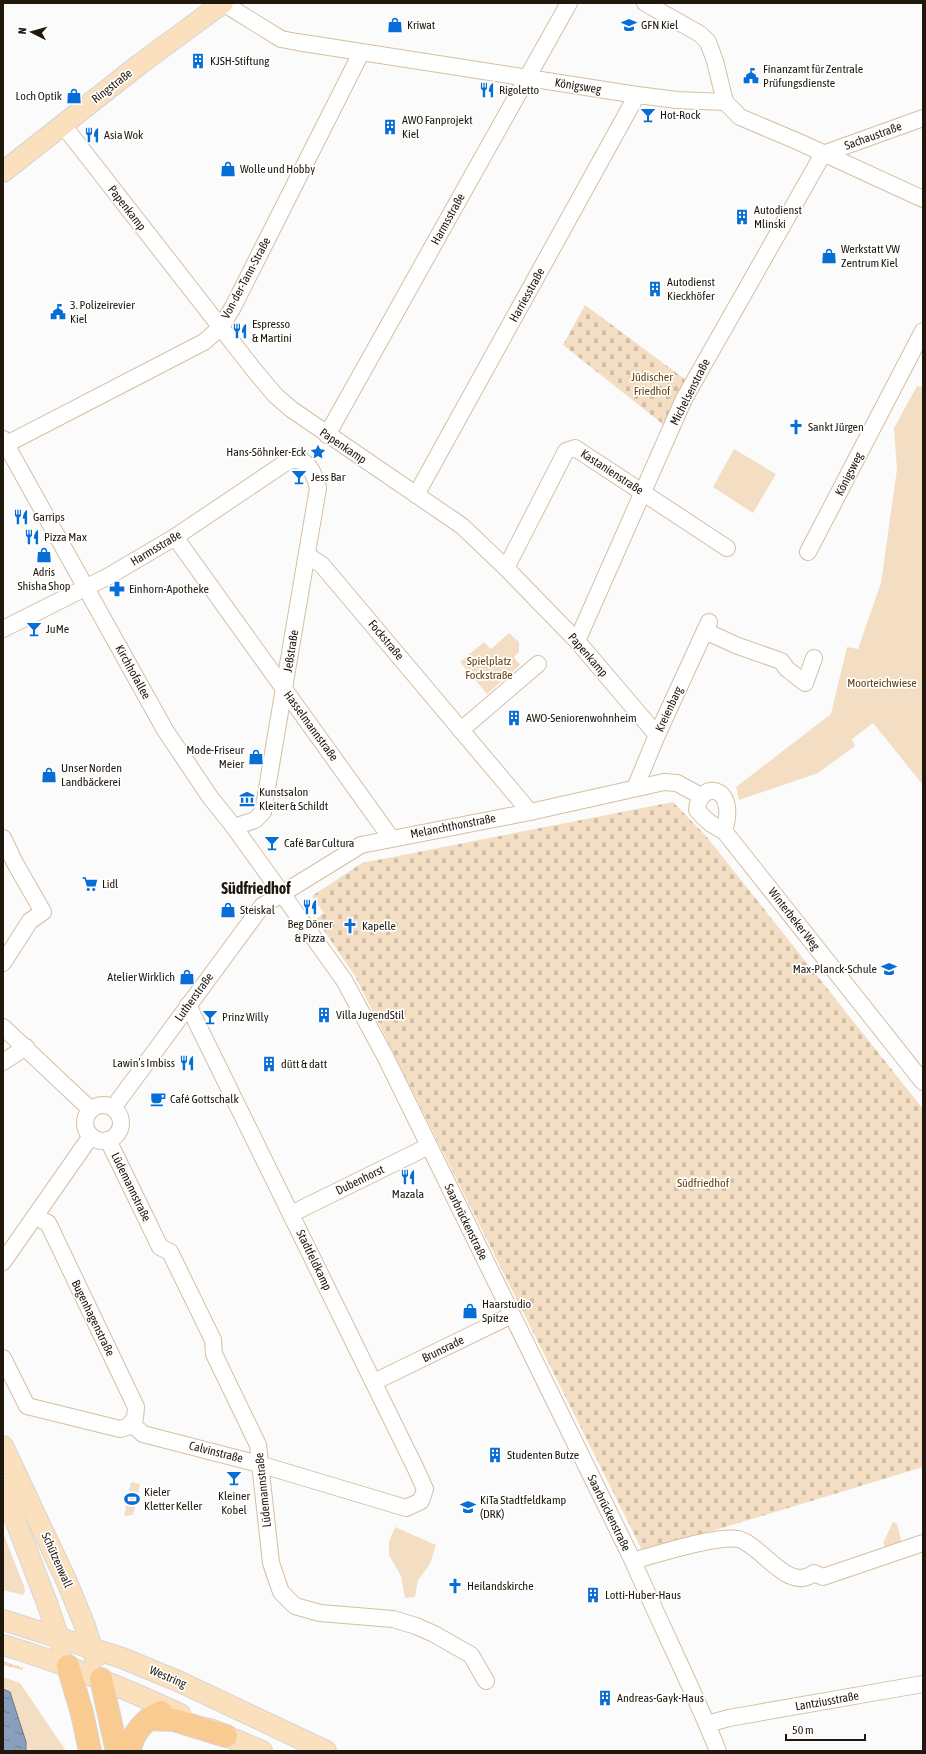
<svg xmlns="http://www.w3.org/2000/svg" width="926" height="1754" viewBox="0 0 926 1754" font-family="'Asap Condensed',sans-serif">
<defs>
<pattern id="grass-dots" width="8" height="8" patternUnits="userSpaceOnUse"><rect width="8" height="8" fill="#f4dec3"/><path d="M2 2h.1M6 6h.1" fill="none" stroke="#d1bea6" stroke-width="1.8" stroke-linecap="round"/></pattern>
<pattern id="cemetery-stones" width="16" height="16" patternUnits="userSpaceOnUse"><rect width="16" height="16" fill="#f4dec3"/><path d="M2 7V4a2 2 0 0 1 4 0v3zM10 15v-3a2 2 0 0 1 4 0v3z" fill="#d1bea6"/></pattern>
<pattern id="water-ripples" width="26" height="14" patternUnits="userSpaceOnUse"><rect width="26" height="14" fill="#899fbd"/><path d="M2 4q2-2 4 0t4 0M15 11q2-2 4 0t4 0" fill="none" stroke="#708198"/></pattern>
</defs>
<rect width="100%" height="100%" fill="#fbfbfb"/>
<path fill="url(#grass-dots)" d="M 3,1661 L 24,1668 L 22,1670 L 3,1665 Z"/>
<g fill="url(#cemetery-stones)">
<path d="M 585,305 L 686,380 L 664,425 L 563,345 Z"/>
<path d="M 673,802 L 706,836 L 923,1109 L 923,1467 L 643,1552 L 355,976 L 316,919 L 324,913 L 312,896 L 362,863 Z"/>
</g>
<g fill="#f4dec3">
<path d="M 917,386 L 923,387 L 923,785 L 873,723 L 852,739 L 855,746 L 818,773 L 739,800 L 736,787 L 831,714 L 847,647 L 858,649 L 881,583 L 897,469 L 894,428 Z"/>
<path d="M 734,449 L 776,474 L 753,513 L 713,487 Z"/>
<path d="M 509,633 L 519,642 L 519,652 L 514,657 L 520,665 L 487,694 L 460,662 L 484,642 L 491,649 Z"/>
<path d="M 131,1482 L 140,1484 L 133,1515 L 124,1516 Z"/>
<path d="M 893,1522 L 897,1524 L 901,1540 L 899,1543 L 885,1547 L 883,1543 Z"/>
<path d="M 395,1527 L 436,1545 L 430,1564 L 418,1580 L 415,1597 L 405,1598 L 401,1576 L 389,1555 L 389,1542 Z"/>
<path d="M 3,1533 L 24,1586 L 25,1591 L 23,1595 L 3,1590 Z"/>
<path d="M 3,1677 L 20,1683 L 66,1751 L 3,1751 Z"/>
</g>
<path fill="url(#water-ripples)" stroke="#6a7688" d="M 3,1689 L 10,1692 L 26,1742 L 26,1751 L 3,1751 Z"/>
<g fill="none" stroke-linecap="round" stroke-linejoin="round">
<defs>
<g id="minor">
<path d="M 223,3 L 281,39 L 297,42 L 637,95 L 677,100 L 725,102"/>
<path d="M 645,3 L 700,34 L 708,42 L 715,61 L 725,102 L 740,117 L 799,142 L 923,199"/>
<path d="M 63,125 L 254,370 L 275,395 L 291,409 L 462,526 L 506,568 L 577,641 L 657,735"/>
<path d="M 823,154 L 923,118"/>
<path d="M 327,435 L 569,3"/>
<path d="M 3,439 L 165,730 L 210,797 L 234,827 L 344,980 L 385,1056 L 633,1561 C 660,1624 692,1686 718,1751"/>
<path d="M 3,446 L 204,342 L 221,327 L 233,307 L 361,53"/>
<path d="M 416,495 L 637,95"/>
<path d="M 175,537 L 391,838"/>
<path d="M 808,552 L 923,331"/>
<path d="M 307,555 L 322,565 L 530,812"/>
<path d="M 506,568 L 566,451 L 575,448 L 727,548"/>
<path d="M 3,629 L 109,576 L 175,537 L 288,461 C 308,455 314,473 318,488 L 263,812 L 255,820 L 234,827"/>
<path d="M 705,631 L 738,646 L 781,661 L 787,669 L 805,683 L 814,658"/>
<path d="M 577,641 L 684,399 L 823,154"/>
<path d="M 461,730 L 538,664"/>
<path d="M 635,788 L 657,735 L 709,622"/>
<path d="M 724,831 C 739,783 698,781 697,810 C 705,820 712,826 724,831 L 923,1082"/>
<path d="M 3,838 L 15,863 L 43,912 L 30,921 L 3,963"/>
<path d="M 3,1027 L 91,1110"/>
<path d="M 3,1062 L 26,1047"/>
<circle cx="103" cy="1123" r="18"/>
<path d="M 113,1108 L 262,906 L 361,845 L 530,812 L 664,782 L 677,783 L 701,796"/>
<path d="M 108,1140 L 160,1247 L 170,1252 L 213,1340 L 214,1354 L 258,1445 L 271,1563 L 281,1592 L 295,1606 L 320,1613 L 393,1619 L 416,1626 L 434,1634 L 471,1655 L 486,1681"/>
<path d="M 291,1214 L 429,1146"/>
<path d="M 35,1217 L 48,1223 L 136,1407 L 135,1418 L 129,1425"/>
<path d="M 3,1262 L 91,1136"/>
<path d="M 3,1358 L 27,1406 L 120,1429 L 133,1425 L 143,1434 L 259,1464 L 406,1508 L 421,1501 L 425,1489 L 415,1467 L 188,1005"/>
<path d="M 374,1382 L 512,1315"/>
<path d="M 633,1561 C 657,1554 716,1535 738,1539 C 761,1544 788,1594 814,1573 L 823,1577 L 923,1543"/>
<path d="M 707,1724 L 729,1718 L 923,1684"/>
</g>
<g id="major">
<path d="M 3,172 L 140,64 L 223,3"/>
<path d="M 3,1446 L 67,1582 L 85,1626 L 95,1658"/>
<path d="M 3,1488 L 47,1603 L 62,1647"/>
<path d="M 3,1620 L 122,1658 L 178,1681 L 326,1751"/>
<path d="M 3,1645 C 64,1663 122,1687 180,1714"/>
<path d="M 210,1729 L 262,1751"/>
</g>
<g id="highway">
<path d="M 68,1666 L 82,1713 L 90,1751"/>
<path d="M 101,1679 L 117,1751"/>
<path d="M 149,1719 L 174,1720 L 226,1736"/>
<path d="M 130,1751 C 132,1733 145,1719 161,1712"/>
</g>
</defs>
<use href="#minor" stroke="#d7bea0" stroke-width="18"/>
<use href="#major" stroke="#d7d5d3" stroke-width="22"/>
<use href="#highway" stroke="#d7d5d3" stroke-width="24"/>
<use href="#minor" stroke="#fff" stroke-width="16"/>
<use href="#major" stroke="#fbe0bd" stroke-width="20"/>
<use href="#highway" stroke="#f9cb91" stroke-width="22"/>
</g>
<defs>
<symbol id="shop-bare" viewBox="-9 -9 18 18"><path d="M-5-2.5h2.3a2.7 3.5 0 0 1 5.4 0H5L5.5 6h-11ZM-1.5-2.5h3a1.5 2.3 0 0 0-3 0Z" fill="#066ed6" stroke="#fff" stroke-width="2.5" paint-order="stroke"/></symbol>
<symbol id="school-bare" viewBox="-9 -9 18 18"><path d="M0-5L7-2L0 1L-7-2ZM-4 1L0 2.5L4 1V4Q0 6-4 4Z" fill="#066ed6" stroke="#fff" stroke-width="2.5" paint-order="stroke"/></symbol>
<symbol id="building-bare" viewBox="-9 -9 18 18"><path d="M-4-6H4V6H1V3H-1V6H-4ZM-2.5-4.3h1.7v1.8h-1.7ZM.8-4.3h1.7v1.8H.8ZM-2.5-1h1.7V.8h-1.7ZM.8-1h1.7V.8H.8Z" fill="#066ed6" stroke="#fff" stroke-width="2.5" paint-order="stroke"/></symbol>
<symbol id="civic-bare" viewBox="-9 -9 18 18"><path d="M-.6-6.5H3V-4.5H.6V-3L4-1V1h2V6H-6V1h2V-1L-.6-3ZM-1.2 2.5V6h2.4V2.5Z" fill="#066ed6" stroke="#fff" stroke-width="2.5" paint-order="stroke"/></symbol>
<symbol id="restaurant-bare" viewBox="-9 -9 18 18"><path d="M-5-6h1v4h1v-4h1v4h1v-4h1v5L-1.5 .5V6h-2V.5L-5-1ZM5-6V6H3V1.5H1.5Q1.5-4 5-6Z" fill="#066ed6" stroke="#fff" stroke-width="2.5" paint-order="stroke"/></symbol>
<symbol id="bar-bare" viewBox="-9 -9 18 18"><path d="M-6-5H6L.8 .8V4.5H3.5V6h-7V4.5H-.8V.8Z" fill="#066ed6" stroke="#fff" stroke-width="2.5" paint-order="stroke"/></symbol>
<symbol id="church-bare" viewBox="-9 -9 18 18"><path d="M-1.2-6h2.4v3.5h3.3v2.4h-3.3V6h-2.4V-.1h-3.3v-2.4h3.3Z" fill="#066ed6" stroke="#fff" stroke-width="2.5" paint-order="stroke"/></symbol>
<symbol id="sight-bare" viewBox="-9 -9 18 18"><path d="M0-6L1.8-2.2L6-1.7L2.9 1.2L3.7 5.4L0 3.3L-3.7 5.4L-2.9 1.2L-6-1.7L-1.8-2.2Z" fill="#066ed6" stroke="#fff" stroke-width="2.5" paint-order="stroke"/></symbol>
<symbol id="pharmacy-bare" viewBox="-9 -9 18 18"><path d="M-2-6h4v4h4v4h-4v4h-4v-4h-4v-4h4Z" fill="#066ed6" stroke="#fff" stroke-width="2.5" paint-order="stroke"/></symbol>
<symbol id="museum-bare" viewBox="-9 -9 18 18"><path d="M0-6L6-3V-2H-6V-3ZM-5-1h2V3h-2ZM-1-1h2V3h-2ZM3-1h2V3H3ZM-6 4H6V6H-6Z" fill="#066ed6" stroke="#fff" stroke-width="2.5" paint-order="stroke"/></symbol>
<symbol id="supermarket-bare" viewBox="-9 -9 18 18"><path d="M-6-5.5h2.5l.6 2H6L4.5 2H-2.5L-4.4-4H-6ZM-1.5 3.2a1.3 1.3 0 1 0 .1 0ZM3 3.2a1.3 1.3 0 1 0 .1 0Z" fill="#066ed6" stroke="#fff" stroke-width="2.5" paint-order="stroke"/></symbol>
<symbol id="cafe-bare" viewBox="-9 -9 18 18"><path d="M-5.5-4.5H6V0H3Q3 3.5 0 3.5H-2.5Q-5.5 3.5-5.5 0ZM3-3.2v2h1.7v-2ZM-6 4.5H4V6H-6Z" fill="#066ed6" stroke="#fff" stroke-width="2.5" paint-order="stroke"/></symbol>
<symbol id="stadium-bare" viewBox="-9 -9 18 18"><path d="M0-5a6.5 5 0 1 0 0 10a6.5 5 0 1 0 0-10ZM-3.5-1.8h7v3.6h-7Z" fill="#066ed6" stroke="#fff" stroke-width="2.5" paint-order="stroke"/></symbol>
</defs>
<g fill-rule="evenodd">
<use href="#shop-bare" x="384" y="14" width="22" height="22"/>
<use href="#school-bare" x="618" y="14" width="22" height="22"/>
<use href="#building-bare" x="187" y="50" width="22" height="22"/>
<use href="#civic-bare" x="740" y="65" width="22" height="22"/>
<use href="#restaurant-bare" x="476" y="79" width="22" height="22"/>
<use href="#shop-bare" x="63" y="85" width="22" height="22"/>
<use href="#bar-bare" x="637" y="104" width="22" height="22"/>
<use href="#building-bare" x="379" y="116" width="22" height="22"/>
<use href="#restaurant-bare" x="81" y="124" width="22" height="22"/>
<use href="#shop-bare" x="217" y="158" width="22" height="22"/>
<use href="#building-bare" x="731" y="206" width="22" height="22"/>
<use href="#shop-bare" x="818" y="245" width="22" height="22"/>
<use href="#building-bare" x="644" y="278" width="22" height="22"/>
<use href="#civic-bare" x="47" y="301" width="22" height="22"/>
<use href="#restaurant-bare" x="229" y="320" width="22" height="22"/>
<use href="#church-bare" x="785" y="416" width="22" height="22"/>
<use href="#sight-bare" x="307" y="441" width="22" height="22"/>
<use href="#bar-bare" x="288" y="466" width="22" height="22"/>
<use href="#restaurant-bare" x="10" y="506" width="22" height="22"/>
<use href="#restaurant-bare" x="21" y="526" width="22" height="22"/>
<use href="#shop-bare" x="33" y="544" width="22" height="22"/>
<use href="#pharmacy-bare" x="106" y="578" width="22" height="22"/>
<use href="#bar-bare" x="23" y="618" width="22" height="22"/>
<use href="#building-bare" x="503" y="707" width="22" height="22"/>
<use href="#shop-bare" x="245" y="746" width="22" height="22"/>
<use href="#shop-bare" x="38" y="764" width="22" height="22"/>
<use href="#museum-bare" x="236" y="788" width="22" height="22"/>
<use href="#bar-bare" x="261" y="832" width="22" height="22"/>
<use href="#supermarket-bare" x="79" y="873" width="22" height="22"/>
<use href="#restaurant-bare" x="299" y="896" width="22" height="22"/>
<use href="#shop-bare" x="217" y="899" width="22" height="22"/>
<use href="#church-bare" x="339" y="915" width="22" height="22"/>
<use href="#school-bare" x="878" y="958" width="22" height="22"/>
<use href="#shop-bare" x="176" y="966" width="22" height="22"/>
<use href="#building-bare" x="313" y="1004" width="22" height="22"/>
<use href="#bar-bare" x="199" y="1006" width="22" height="22"/>
<use href="#restaurant-bare" x="176" y="1052" width="22" height="22"/>
<use href="#building-bare" x="258" y="1053" width="22" height="22"/>
<use href="#cafe-bare" x="147" y="1088" width="22" height="22"/>
<use href="#restaurant-bare" x="397" y="1166" width="22" height="22"/>
<use href="#shop-bare" x="459" y="1300" width="22" height="22"/>
<use href="#building-bare" x="484" y="1444" width="22" height="22"/>
<use href="#bar-bare" x="223" y="1467" width="22" height="22"/>
<use href="#stadium-bare" x="121" y="1488" width="22" height="22"/>
<use href="#school-bare" x="457" y="1496" width="22" height="22"/>
<use href="#church-bare" x="444" y="1575" width="22" height="22"/>
<use href="#building-bare" x="582" y="1584" width="22" height="22"/>
<use href="#building-bare" x="594" y="1687" width="22" height="22"/>
</g>
<g text-anchor="middle" stroke-width="3.5" stroke-linejoin="round" paint-order="stroke">
<g font-size="12" fill="#21180d" stroke="#fff" text-anchor="start">
<text x="407" y="29">Kriwat</text>
<text x="641" y="29">GFN Kiel</text>
<text x="210" y="65">KJSH-Stiftung</text>
<text x="763" y="73">Finanzamt für Zentrale<tspan x="763" dy="14">Prüfungsdienste</tspan></text>
<text x="499" y="94">Rigoletto</text>
<text x="62" y="100" text-anchor="end">Loch Optik</text>
<text x="660" y="119">Hot-Rock</text>
<text x="402" y="124">AWO Fanprojekt<tspan x="402" dy="14">Kiel</tspan></text>
<text x="104" y="139">Asia Wok</text>
<text x="240" y="173">Wolle und Hobby</text>
<text x="754" y="214">Autodienst<tspan x="754" dy="14">Mlinski</tspan></text>
<text x="841" y="253">Werkstatt VW<tspan x="841" dy="14">Zentrum Kiel</tspan></text>
<text x="667" y="286">Autodienst<tspan x="667" dy="14">Kieckhöfer</tspan></text>
<text x="70" y="309">3. Polizeirevier<tspan x="70" dy="14">Kiel</tspan></text>
<text x="252" y="328">Espresso<tspan x="252" dy="14">&amp; Martini</tspan></text>
<text x="808" y="431">Sankt Jürgen</text>
<text x="306" y="456" text-anchor="end">Hans-Söhnker-Eck</text>
<text x="311" y="481">Jess Bar</text>
<text x="33" y="521">Garrips</text>
<text x="44" y="541">Pizza Max</text>
<text x="44" y="576" text-anchor="middle">Adris<tspan x="44" dy="14">Shisha Shop</tspan></text>
<text x="129" y="593">Einhorn-Apotheke</text>
<text x="46" y="633">JuMe</text>
<text x="526" y="722">AWO-Seniorenwohnheim</text>
<text x="244" y="754" text-anchor="end">Mode-Friseur<tspan x="244" dy="14">Meier</tspan></text>
<text x="61" y="772">Unser Norden<tspan x="61" dy="14">Landbäckerei</tspan></text>
<text x="259" y="796">Kunstsalon<tspan x="259" dy="14">Kleiter &amp; Schildt</tspan></text>
<text x="284" y="847">Café Bar Cultura</text>
<text x="102" y="888">Lidl</text>
<text x="240" y="914">Steiskal</text>
<text x="310" y="928" text-anchor="middle">Beg Döner<tspan x="310" dy="14">&amp; Pizza</tspan></text>
<text x="362" y="930">Kapelle</text>
<text x="877" y="973" text-anchor="end">Max-Planck-Schule</text>
<text x="175" y="981" text-anchor="end">Atelier Wirklich</text>
<text x="336" y="1019">Villa JugendStil</text>
<text x="222" y="1021">Prinz Willy</text>
<text x="175" y="1067" text-anchor="end">Lawin’s Imbiss</text>
<text x="281" y="1068">dütt &amp; datt</text>
<text x="170" y="1103">Café Gottschalk</text>
<text x="408" y="1198" text-anchor="middle">Mazala</text>
<text x="482" y="1308">Haarstudio<tspan x="482" dy="14">Spitze</tspan></text>
<text x="507" y="1459">Studenten Butze</text>
<text x="144" y="1496">Kieler<tspan x="144" dy="14">Kletter Keller</tspan></text>
<text x="234" y="1500" text-anchor="middle">Kleiner<tspan x="234" dy="14">Kobel</tspan></text>
<text x="480" y="1504">KiTa Stadtfeldkamp<tspan x="480" dy="14">(DRK)</tspan></text>
<text x="467" y="1590">Heilandskirche</text>
<text x="605" y="1599">Lotti-Huber-Haus</text>
<text x="617" y="1702">Andreas-Gayk-Haus</text>
</g>
<g font-size="12" fill="#21180d" stroke="#fff">
<text transform="translate(112 86) rotate(-38)" y="4">Ringstraße</text>
<text transform="translate(578 86) rotate(9)" y="4">Königsweg</text>
<text transform="translate(873 136) rotate(-20)" y="4">Sachaustraße</text>
<text transform="translate(127 208) rotate(52)" y="4">Papenkamp</text>
<text transform="translate(448 219) rotate(-61)" y="4">Harmsstraße</text>
<text transform="translate(246 278) rotate(-62)" y="4">Von-der-Tann-Straße</text>
<text transform="translate(527 295) rotate(-61)" y="4">Harriesstraße</text>
<text transform="translate(690 392) rotate(-63)" y="4">Michelsenstraße</text>
<text transform="translate(343 446) rotate(34)" y="4">Papenkamp</text>
<text transform="translate(612 472) rotate(33)" y="4">Kastanienstraße</text>
<text transform="translate(849 474) rotate(-63)" y="4">Königsweg</text>
<text transform="translate(156 548) rotate(-31)" y="4">Harmsstraße</text>
<text transform="translate(386 640) rotate(50)" y="4">Fockstraße</text>
<text transform="translate(291 651) rotate(-81)" y="4">Jeßstraße</text>
<text transform="translate(588 655) rotate(49)" y="4">Papenkamp</text>
<text transform="translate(133 672) rotate(61)" y="4">Kirchhofallee</text>
<text transform="translate(669 709) rotate(-65)" y="4">Kreienbarg</text>
<text transform="translate(311 726) rotate(54)" y="4">Hasselmannstraße</text>
<text transform="translate(453 826) rotate(-11)" y="4">Melanchthonstraße</text>
<text transform="translate(794 919) rotate(52)" y="4">Winterbeker Weg</text>
<text transform="translate(194 997) rotate(-54)" y="4">Lutherstraße</text>
<text transform="translate(360 1180) rotate(-26)" y="4">Dubenhorst</text>
<text transform="translate(131 1187) rotate(64)" y="4">Lüdemannstraße</text>
<text transform="translate(466 1222) rotate(64)" y="4">Saarbrückenstraße</text>
<text transform="translate(314 1260) rotate(64)" y="4">Stadtfeldkamp</text>
<text transform="translate(93 1318) rotate(64)" y="4">Bugenhagenstraße</text>
<text transform="translate(443 1349) rotate(-26)" y="4">Brunsrade</text>
<text transform="translate(216 1452) rotate(14)" y="4">Calvinstraße</text>
<text transform="translate(263 1490) rotate(-96)" y="4">Lüdemannstraße</text>
<text transform="translate(609 1513) rotate(64)" y="4">Saarbrückenstraße</text>
<text transform="translate(57 1560) rotate(66)" y="4">Schützenwall</text>
<text transform="translate(168 1677) rotate(23)" y="4">Westring</text>
<text transform="translate(827 1701) rotate(-10)" y="4">Lantziusstraße</text>
</g>
<g font-size="12" fill="#66430f" stroke="#fff">
<text x="652" y="381">Jüdischer<tspan x="652" dy="14">Friedhof</tspan></text>
<text x="489" y="665">Spielplatz<tspan x="489" dy="14">Fockstraße</tspan></text>
<text x="882" y="687">Moorteichwiese</text>
<text x="703" y="1187">Südfriedhof</text>
</g>
<g font-size="16" font-weight="bold" fill="#21180d" stroke="#fff">
<text x="256" y="894">Südfriedhof</text>
</g>
</g>
<rect width="926" height="1754" fill="none" stroke="#21180d" stroke-width="8"/>
<g transform="translate(32 32) rotate(276)" stroke="#ffffff" stroke-width="3" paint-order="stroke">
<path d="M0-3L7 15L0 10L-7 15Z" fill="#21180d"/>
<text y="-6" font-size="11" font-weight="bold" text-anchor="middle" fill="#21180d">N</text>
</g>
<path d="M786 1734v6h79v-6" fill="none" stroke="#21180d" stroke-width="2"/>
<text x="792" y="1734" font-size="12" fill="#21180d" stroke="#ffffff" stroke-width="3" paint-order="stroke">50 m</text>
</svg>
